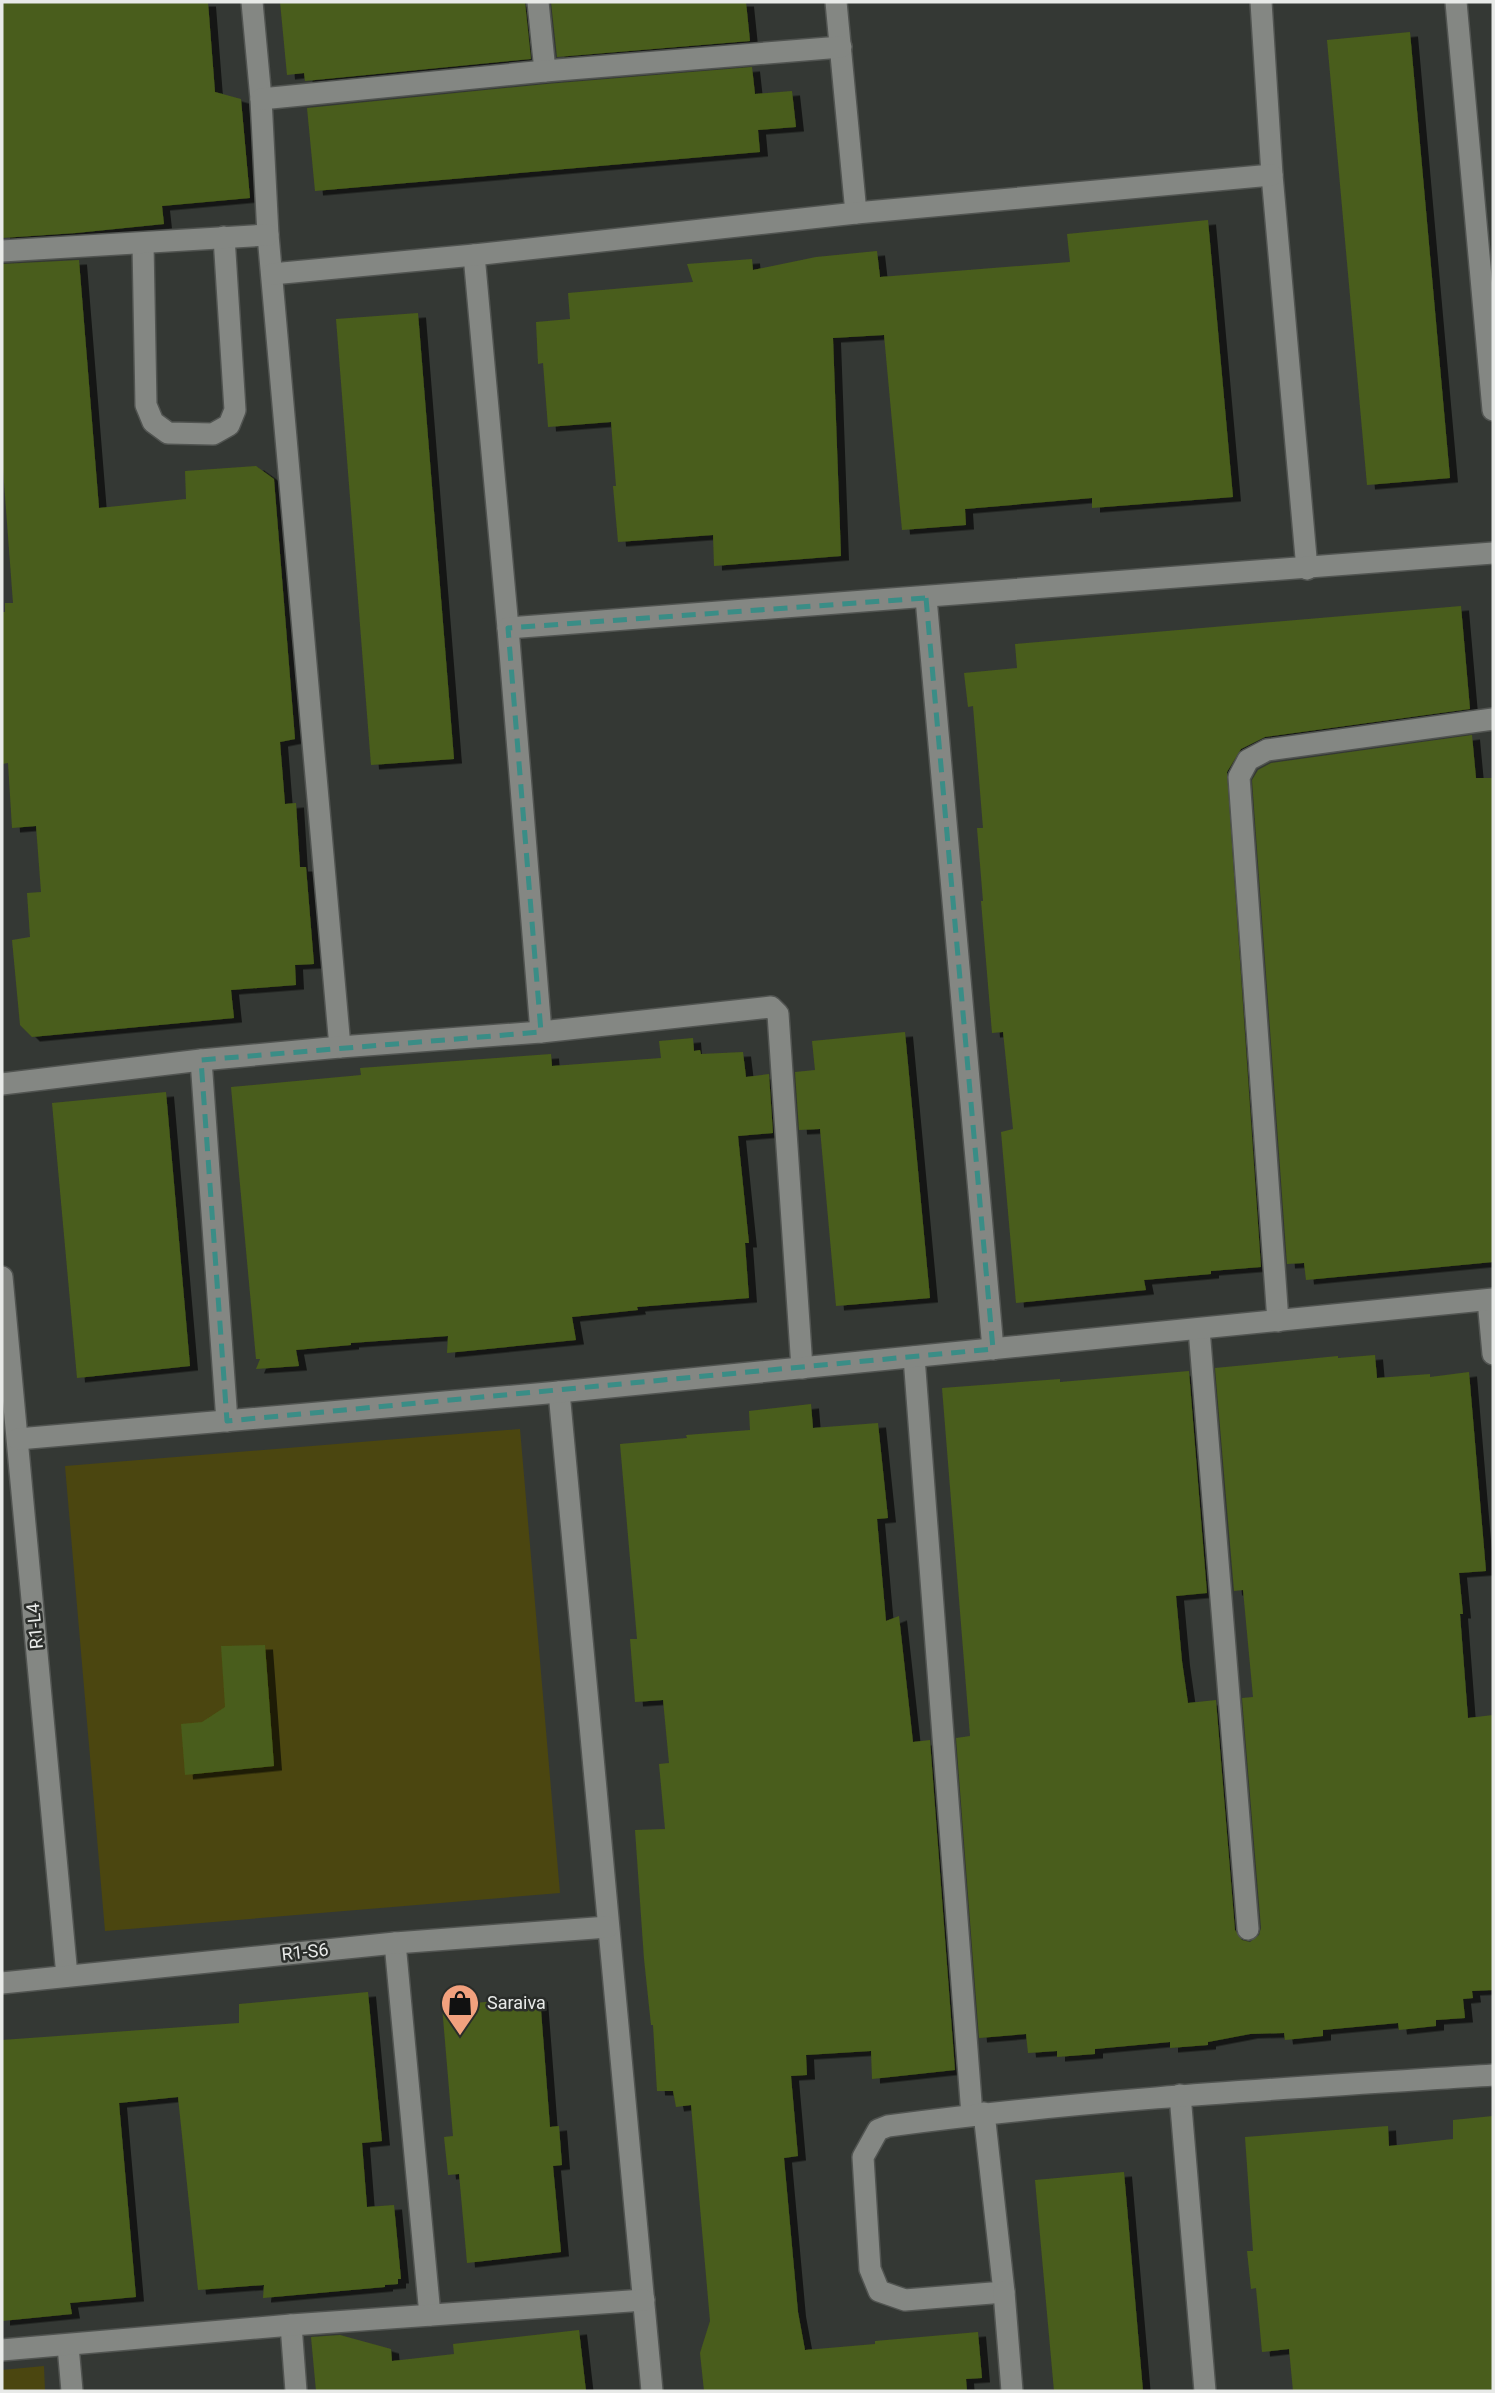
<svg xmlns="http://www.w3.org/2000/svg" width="1495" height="2393" viewBox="0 0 1495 2393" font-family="Roboto,sans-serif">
<defs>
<filter id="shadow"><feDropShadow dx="8" dy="4.5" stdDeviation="0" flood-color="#0009"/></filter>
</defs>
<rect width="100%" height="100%" fill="#343834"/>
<g fill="#4b4610">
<path d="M 520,1429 L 560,1893 L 105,1931 L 65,1466 Z"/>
<path d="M 44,2366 L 45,2391 L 2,2391 L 2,2370 Z"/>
</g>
<g fill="#495d1a" filter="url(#shadow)">
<path d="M 2,2 L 208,2 L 215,92 L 241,99 L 250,198 L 162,206 L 164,224 L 76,233 L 2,238 Z"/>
<path d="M 280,2 L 525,2 L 531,59 L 305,81 L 304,73 L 287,75 Z"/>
<path d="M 551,2 L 746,2 L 750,41 L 557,57 Z"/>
<path d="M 1410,32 L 1450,478 L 1367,485 L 1327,40 Z"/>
<path d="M 752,67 L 755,94 L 792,91 L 796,127 L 758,130 L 760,152 L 315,191 L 307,108 L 546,84 Z"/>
<path d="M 1208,220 L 1233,497 L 1092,508 L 1092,498 L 965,509 L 966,525 L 902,530 L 884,335 L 833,338 L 841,556 L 714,566 L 713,535 L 618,542 L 613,486 L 616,486 L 611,422 L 548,427 L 543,363 L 538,364 L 536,322 L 570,319 L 568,293 L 693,282 L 687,264 L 752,259 L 753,270 L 816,257 L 877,251 L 880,277 L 1070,262 L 1067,234 Z"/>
<path d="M 79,260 L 99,508 L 186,499 L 185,471 L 256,466 L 274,479 L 295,739 L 280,742 L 285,804 L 296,803 L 300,867 L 306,867 L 314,964 L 295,965 L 296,985 L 231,990 L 234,1018 L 32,1037 L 20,1025 L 12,940 L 30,937 L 27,893 L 41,892 L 36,826 L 12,828 L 8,763 L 2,764 L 2,612 L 5,612 L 5,603 L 13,603 L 2,456 L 2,264 Z"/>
<path d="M 418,313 L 454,759 L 371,765 L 336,319 Z"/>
<path d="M 1461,606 L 1470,709 L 1265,737 L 1241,749 L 1227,772 L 1261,1267 L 1211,1271 L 1211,1274 L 1144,1280 L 1146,1290 L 1016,1303 L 1001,1132 L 1013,1129 L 1003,1032 L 992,1033 L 981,901 L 983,901 L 977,828 L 983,828 L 973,706 L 968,707 L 964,673 L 1017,668 L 1015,644 Z"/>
<path d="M 1472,735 L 1476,778 L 1493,778 L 1493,1262 L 1306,1280 L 1304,1263 L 1287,1264 L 1252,780 L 1258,770 L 1271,763 Z"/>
<path d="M 905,1032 L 930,1298 L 836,1306 L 820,1129 L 799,1130 L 795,1072 L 815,1070 L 812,1041 Z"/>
<path d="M 693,1038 L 694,1051 L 700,1050 L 701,1054 L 743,1052 L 746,1077 L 769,1074 L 773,1133 L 738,1136 L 749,1243 L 745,1243 L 749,1298 L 637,1307 L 638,1310 L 572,1317 L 576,1340 L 447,1353 L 448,1336 L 351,1343 L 351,1345 L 296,1350 L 299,1366 L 256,1369 L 260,1359 L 256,1359 L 231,1087 L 361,1075 L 360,1068 L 551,1054 L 552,1066 L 661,1058 L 659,1041 Z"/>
<path d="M 166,1092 L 190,1366 L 77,1378 L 52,1103 Z"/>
<path d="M 1375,1355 L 1377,1378 L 1430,1374 L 1430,1377 L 1469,1372 L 1486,1571 L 1459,1573 L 1463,1614 L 1460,1614 L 1468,1718 L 1493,1715 L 1493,1990 L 1472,1991 L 1473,1998 L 1463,1999 L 1465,2018 L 1436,2020 L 1436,2026 L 1399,2030 L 1398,2023 L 1323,2030 L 1323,2036 L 1285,2040 L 1284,2033 L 1250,2034 L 1208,2042 L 1208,2045 L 1170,2048 L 1170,2042 L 1095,2049 L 1095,2054 L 1057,2057 L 1057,2051 L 1028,2053 L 1026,2034 L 979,2038 L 956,1738 L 970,1736 L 942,1388 L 1060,1379 L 1060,1382 L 1189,1371 L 1207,1593 L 1176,1596 L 1182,1661 L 1188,1703 L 1216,1700 L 1235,1930 L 1242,1940 L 1250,1942 L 1259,1935 L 1261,1928 L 1242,1698 L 1253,1697 L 1243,1590 L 1234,1591 L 1215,1368 L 1338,1356 L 1338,1358 Z"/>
<path d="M 811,1404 L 813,1428 L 878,1423 L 888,1518 L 877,1519 L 886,1621 L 899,1616 L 913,1742 L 930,1740 L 955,2070 L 872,2079 L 871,2051 L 806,2055 L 807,2075 L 791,2076 L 798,2156 L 784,2158 L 798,2312 L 805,2350 L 875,2344 L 875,2341 L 978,2332 L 982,2378 L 966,2379 L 967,2391 L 704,2391 L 700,2353 L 710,2321 L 691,2105 L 676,2107 L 673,2091 L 657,2091 L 653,2025 L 651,2025 L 644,1959 L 635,1830 L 665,1829 L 659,1764 L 669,1763 L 663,1700 L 635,1702 L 630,1639 L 637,1639 L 620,1444 L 687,1438 L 686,1435 L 750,1430 L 749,1411 Z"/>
<path d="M 265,1645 L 274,1766 L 185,1775 L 181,1724 L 202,1722 L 225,1707 L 221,1646 Z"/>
<path d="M 368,1992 L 382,2141 L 362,2143 L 367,2207 L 394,2205 L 401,2279 L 398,2279 L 398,2284 L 385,2285 L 385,2287 L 263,2298 L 264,2285 L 198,2290 L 178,2097 L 119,2103 L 136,2297 L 70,2303 L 72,2314 L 2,2321 L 2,2040 L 239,2023 L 239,2004 Z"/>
<path d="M 540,1997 L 550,2127 L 559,2126 L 562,2165 L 553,2166 L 561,2252 L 467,2263 L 459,2174 L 448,2175 L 444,2137 L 453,2136 L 442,2006 Z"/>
<path d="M 1493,2116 L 1493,2391 L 1293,2391 L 1289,2349 L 1262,2352 L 1256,2288 L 1251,2289 L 1247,2251 L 1253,2251 L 1245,2137 L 1388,2126 L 1389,2146 L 1453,2139 L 1453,2120 Z"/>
<path d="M 1124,2172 L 1143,2391 L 1054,2391 L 1035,2180 Z"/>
<path d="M 579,2330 L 586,2391 L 316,2391 L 311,2337 L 340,2335 L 391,2349 L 392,2361 L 454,2354 L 453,2344 Z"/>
</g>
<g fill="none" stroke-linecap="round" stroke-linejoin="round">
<defs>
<path id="service" d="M 143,244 L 146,405 L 153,422 L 168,433 L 213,434 L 229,425 L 235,410 L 224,237"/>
<g id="minor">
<path d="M 252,2 L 261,99 L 268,235 L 340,1047"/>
<path d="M 538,2 L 545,71"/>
<path d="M 836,2 L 856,213"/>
<path d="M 1261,2 L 1272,175 L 1307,569"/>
<path d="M 1456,2 L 1493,410"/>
<path d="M 261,99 L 545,71 L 841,47"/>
<path d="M 2,251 L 268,235"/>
<path d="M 474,255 L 508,628 L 541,1032"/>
<path d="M 272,274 L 474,255 L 856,213 L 1272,175"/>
<path d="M 926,598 L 993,1349"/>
<path d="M 508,628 L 1493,553"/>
<path d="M 201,1060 L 227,1421"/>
<path d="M 2,1084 L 201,1060 L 340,1047 L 541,1032 L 771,1007 L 778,1014 L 802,1368"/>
<path d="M 2,1277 L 67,1976"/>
<path d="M 1488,1300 L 1493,1354"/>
<path d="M 1278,1321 L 1239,777 L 1248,760 L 1267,750 L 1493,719"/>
<path d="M 1199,1329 L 1248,1929"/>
<path d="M 914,1357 L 972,2115"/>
<path d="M 559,1392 L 652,2391"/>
<path d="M 18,1439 L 559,1392 L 1493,1299"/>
<path d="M 395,1943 L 430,2315"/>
<path d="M 2,1983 L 395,1943 L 608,1927"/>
<path d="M 1180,2095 L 1205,2391"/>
<path d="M 984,2113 L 1004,2292 L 905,2300 L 879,2291 L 870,2269 L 863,2157 L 878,2130 L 888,2126 C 1089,2099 1291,2088 1493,2075"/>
<path d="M 1004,2292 L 1012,2391"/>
<path d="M 291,2325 L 296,2391"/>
<path d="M 68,2346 L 72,2391"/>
<path d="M 2,2350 L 291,2325 L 644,2300"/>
</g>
</defs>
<use href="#service" stroke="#515451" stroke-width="24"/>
<use href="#minor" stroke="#515451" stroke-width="24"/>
<use href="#service" stroke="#848783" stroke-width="21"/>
<use href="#minor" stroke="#848783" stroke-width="21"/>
</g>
<path fill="none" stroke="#3a8d86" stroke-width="5" stroke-dasharray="14 9" stroke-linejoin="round" d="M 926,598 L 993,1349 L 227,1421 L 201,1060 L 541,1032 L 508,628 Z"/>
<defs>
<symbol id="shop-pin" viewBox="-11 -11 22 30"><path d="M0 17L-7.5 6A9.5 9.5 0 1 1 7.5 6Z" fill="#f2a17e" stroke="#2a2d2a"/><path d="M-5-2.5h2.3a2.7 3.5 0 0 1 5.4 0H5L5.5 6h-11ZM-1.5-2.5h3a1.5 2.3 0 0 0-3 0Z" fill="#111"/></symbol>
</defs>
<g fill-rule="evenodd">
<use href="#shop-pin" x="438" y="1981" width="44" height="60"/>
</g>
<g text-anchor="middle" stroke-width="5" stroke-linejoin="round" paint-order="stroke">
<g font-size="18" fill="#e8eae8" stroke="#2a2d2a">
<text transform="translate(35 1626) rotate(-95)" y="6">R1-L4</text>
<text transform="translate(305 1952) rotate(-6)" y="6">R1-S6</text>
</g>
<g font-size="18" fill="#e8eae8" stroke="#2a2d2a" text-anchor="start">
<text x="487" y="2009">Saraiva</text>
</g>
</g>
<rect width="1495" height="2393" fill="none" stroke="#e8eae8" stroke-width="7"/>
</svg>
